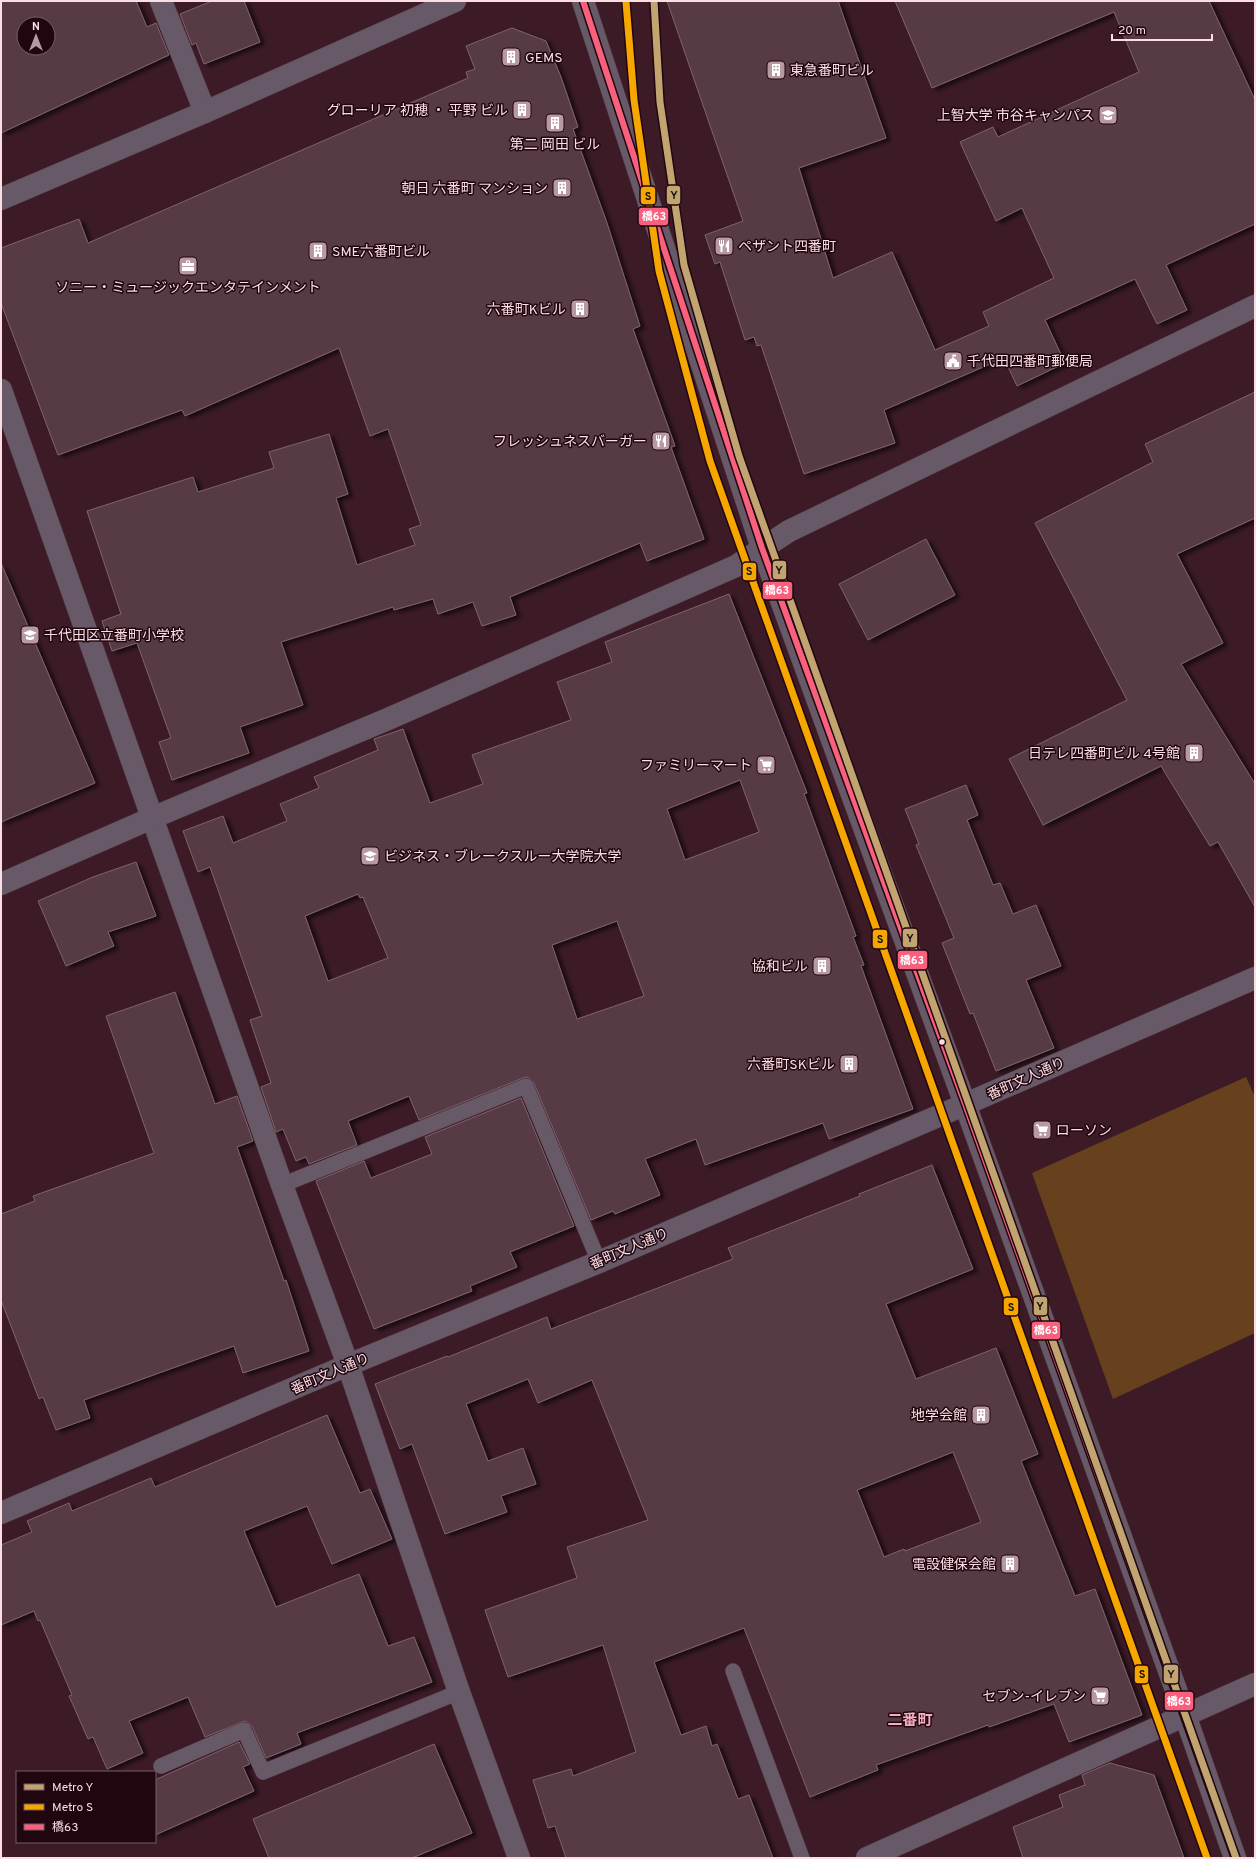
<svg xmlns="http://www.w3.org/2000/svg" width="1256" height="1859" viewBox="0 0 1256 1859" font-family="Overpass,'Noto Sans JP',sans-serif">
<defs>
<filter id="shadow"><feDropShadow dx="4.5" dy="2.5" stdDeviation="2" flood-color="#0009"/></filter>
</defs>
<rect width="100%" height="100%" fill="#3c1b27"/>
<path fill="#67401e" d="M 1246,1077 L 1255,1097 L 1255,1333 L 1113,1399 L 1032,1173 Z"/>
<g fill="#563b44" stroke="#80626c" fill-rule="evenodd" filter="url(#shadow)">
<path d="M 1,1 L 136,1 L 147,27 L 156,23 L 169,55 L 1,133 ZM 24,24 L 48,24 L 48,48 L 24,48 Z"/>
<path d="M 212,1 L 244,1 L 260,42 L 204,64 L 196,43 L 192,45 L 180,14 Z"/>
<path d="M 667,1 L 838,1 L 886,138 L 799,168 L 833,278 L 892,252 L 935,350 L 989,326 L 983,312 L 1054,278 L 1022,208 L 996,221 L 960,142 L 993,127 L 998,137 L 1139,72 L 1114,12 L 932,88 L 895,1 L 1209,1 L 1255,100 L 1255,224 L 1166,265 L 1187,310 L 1157,324 L 1135,279 L 1045,320 L 1065,363 L 1017,386 L 1004,358 L 884,410 L 895,443 L 804,474 L 761,345 L 757,346 L 754,337 L 745,340 L 720,262 L 715,264 L 705,235 L 743,221 Z"/>
<path d="M 512,28 L 546,41 L 561,77 L 578,127 L 573,129 L 607,223 L 640,326 L 633,329 L 675,446 L 671,447 L 704,539 L 647,561 L 640,543 L 510,597 L 516,615 L 482,626 L 473,602 L 438,614 L 433,599 L 394,610 L 393,607 L 281,642 L 303,705 L 240,727 L 249,753 L 172,780 L 159,742 L 171,738 L 137,643 L 112,651 L 102,621 L 121,614 L 87,511 L 193,477 L 198,492 L 274,468 L 269,452 L 329,434 L 348,494 L 336,498 L 357,565 L 415,545 L 409,529 L 421,525 L 388,429 L 370,436 L 339,348 L 185,416 L 182,410 L 58,455 L 1,303 L 1,248 L 79,219 L 88,243 L 468,78 L 466,72 L 475,69 L 466,46 Z"/>
<path d="M 1255,392 L 1255,518 L 1177,554 L 1223,643 L 1181,664 L 1255,784 L 1255,907 L 1218,842 L 1210,846 L 1161,766 L 1043,825 L 1009,759 L 1127,700 L 1035,523 L 1153,462 L 1145,444 Z"/>
<path d="M 926,539 L 955,595 L 868,640 L 839,584 Z"/>
<path d="M 1,563 L 95,783 L 1,822 Z"/>
<path d="M 729,594 L 807,793 L 804,794 L 856,936 L 853,937 L 864,965 L 861,966 L 913,1109 L 829,1139 L 823,1123 L 705,1165 L 696,1139 L 645,1159 L 660,1195 L 615,1214 L 613,1211 L 591,1220 L 534,1083 L 528,1077 L 523,1078 L 419,1120 L 409,1096 L 348,1121 L 357,1145 L 309,1164 L 306,1157 L 296,1161 L 283,1129 L 276,1132 L 261,1087 L 271,1083 L 250,1020 L 262,1016 L 210,867 L 198,872 L 183,831 L 223,816 L 233,843 L 287,821 L 280,804 L 319,788 L 314,777 L 378,750 L 374,739 L 403,729 L 430,803 L 483,784 L 472,755 L 571,720 L 557,682 L 612,662 L 605,642 ZM 740,780 L 759,832 L 685,860 L 667,809 ZM 358,894 L 360,898 L 363,897 L 388,958 L 328,981 L 305,916 ZM 617,921 L 644,996 L 577,1019 L 552,945 Z"/>
<path d="M 966,785 L 978,815 L 967,820 L 993,885 L 1000,883 L 1013,914 L 1036,905 L 1061,966 L 1026,980 L 1054,1048 L 996,1071 L 973,1013 L 970,1014 L 942,943 L 954,938 L 916,845 L 919,844 L 905,809 Z"/>
<path d="M 136,862 L 156,916 L 108,932 L 114,946 L 66,966 L 38,901 L 93,877 Z"/>
<path d="M 175,992 L 215,1104 L 237,1096 L 253,1141 L 237,1147 L 284,1281 L 286,1280 L 309,1351 L 243,1373 L 234,1346 L 84,1400 L 90,1418 L 56,1430 L 43,1397 L 39,1399 L 1,1300 L 1,1214 L 35,1201 L 33,1196 L 154,1153 L 106,1016 Z"/>
<path d="M 521,1098 L 574,1226 L 510,1252 L 517,1267 L 470,1286 L 472,1291 L 374,1329 L 316,1181 L 364,1161 L 371,1178 L 432,1154 L 425,1137 Z"/>
<path d="M 932,1165 L 973,1269 L 886,1304 L 916,1379 L 996,1348 L 1038,1454 L 1021,1461 L 1075,1596 L 1095,1589 L 1142,1715 L 1069,1742 L 1054,1704 L 989,1727 L 988,1725 L 876,1765 L 878,1770 L 810,1797 L 744,1628 L 654,1662 L 681,1735 L 706,1726 L 712,1746 L 717,1744 L 738,1799 L 749,1795 L 773,1858 L 566,1858 L 555,1826 L 548,1828 L 533,1780 L 571,1769 L 573,1776 L 636,1752 L 603,1645 L 508,1677 L 485,1610 L 577,1578 L 567,1547 L 648,1520 L 592,1380 L 538,1403 L 528,1379 L 466,1404 L 488,1461 L 523,1448 L 536,1484 L 501,1496 L 507,1512 L 445,1534 L 412,1444 L 400,1449 L 375,1384 L 447,1356 L 448,1357 L 547,1317 L 551,1329 L 733,1259 L 728,1248 L 860,1196 L 859,1194 ZM 953,1452 L 981,1522 L 905,1551 L 904,1549 L 884,1557 L 857,1490 Z"/>
<path d="M 327,1415 L 360,1493 L 370,1489 L 392,1539 L 332,1564 L 307,1506 L 244,1531 L 276,1607 L 359,1574 L 388,1646 L 414,1637 L 432,1682 L 297,1733 L 301,1744 L 266,1758 L 252,1726 L 245,1721 L 205,1737 L 188,1697 L 129,1721 L 143,1753 L 107,1769 L 93,1737 L 88,1739 L 69,1696 L 72,1695 L 40,1620 L 38,1621 L 34,1611 L 1,1625 L 1,1545 L 32,1532 L 27,1521 L 69,1503 L 72,1511 L 151,1478 L 155,1487 Z"/>
<path d="M 239,1742 L 250,1764 L 243,1767 L 254,1791 L 155,1835 L 155,1780 Z"/>
<path d="M 434,1744 L 472,1833 L 412,1858 L 269,1858 L 253,1819 Z"/>
<path d="M 1110,1763 L 1154,1775 L 1184,1858 L 1023,1858 L 1013,1827 L 1063,1807 L 1059,1795 L 1085,1785 L 1082,1775 Z"/>
</g>
<g fill="none" stroke-linecap="round" stroke-linejoin="round">
<defs>
<g id="service">
<path d="M 282,1185 L 526,1086 L 599,1262"/>
<path d="M 733,1671 L 802,1858"/>
<path d="M 161,1766 L 244,1730 L 263,1772 L 459,1692"/>
</g>
<g id="minor">
<path d="M 161,1 L 205,112"/>
<path d="M 1,390 L 282,1185 L 348,1365 L 459,1692 L 519,1858"/>
<path d="M 1,884 L 152,818 L 388,719 L 736,566 L 789,531 L 1255,306"/>
<path d="M 1,1513 L 348,1365 L 599,1262 L 936,1117 L 1255,978"/>
<path d="M 867,1858 L 1255,1684"/>
</g>
<g id="tertiary">
<path d="M 583,1 L 762,548 L 965,1104 L 1185,1715 L 1235,1858"/>
<path d="M 1,199 L 205,112 L 455,1"/>
</g>
</defs>
<use href="#service" stroke="#543942" stroke-width="16"/>
<use href="#minor" stroke="#543942" stroke-width="23"/>
<use href="#tertiary" stroke="#543942" stroke-width="23"/>
<use href="#service" stroke="#675968" stroke-width="15"/>
<use href="#minor" stroke="#675968" stroke-width="22"/>
<use href="#tertiary" stroke="#675968" stroke-width="22"/>
<defs>
<path id="bus-1" d="M 583,1 L 762,548 L 965,1104 L 1235,1858"/>
</defs>
<use href="#bus-1" stroke="#20070f" stroke-width="9"/>
<use href="#bus-1" stroke="#f8607d" stroke-width="6"/>
<defs>
<path id="metro-1" d="M 654,1 L 660,102 L 684,265 L 739,456 L 1236,1858"/>
<path id="metro-2" d="M 626,2 L 634,100 L 659,271 L 710,461 L 1207,1858"/>
</defs>
<use href="#metro-1" stroke="#20070f" stroke-width="10"/>
<use href="#metro-2" stroke="#20070f" stroke-width="10"/>
<use href="#metro-1" stroke="#c1a470" stroke-width="7"/>
<use href="#metro-2" stroke="#f7a600" stroke-width="7"/>
</g>
<defs>
<symbol id="building-square" viewBox="-11 -11 22 22"><rect x="-9" y="-9" width="18" height="18" rx="4" fill="#b999a1" stroke="#20070f"/><path d="M-4-6H4V6H1V3H-1V6H-4ZM-2.5-4.3h1.7v1.8h-1.7ZM.8-4.3h1.7v1.8H.8ZM-2.5-1h1.7V.8h-1.7ZM.8-1h1.7V.8H.8Z" fill="#fff"/></symbol>
<symbol id="university-square" viewBox="-11 -11 22 22"><rect x="-9" y="-9" width="18" height="18" rx="4" fill="#b999a1" stroke="#20070f"/><path d="M0-5L7-2L0 1L-7-2ZM-4 1L0 2.5L4 1V4Q0 6-4 4Z" fill="#fff"/></symbol>
<symbol id="restaurant-square" viewBox="-11 -11 22 22"><rect x="-9" y="-9" width="18" height="18" rx="4" fill="#b999a1" stroke="#20070f"/><path d="M-5-6h1v4h1v-4h1v4h1v-4h1v5L-1.5 .5V6h-2V.5L-5-1ZM5-6V6H3V1.5H1.5Q1.5-4 5-6Z" fill="#fff"/></symbol>
<symbol id="office-square" viewBox="-11 -11 22 22"><rect x="-9" y="-9" width="18" height="18" rx="4" fill="#b999a1" stroke="#20070f"/><path d="M-6-3h4V-5.5h4V-3h4V5H-6ZM-1-4.5V-3h2v-1.5ZM-6 0V1H6V0Z" fill="#fff"/></symbol>
<symbol id="civic-square" viewBox="-11 -11 22 22"><rect x="-9" y="-9" width="18" height="18" rx="4" fill="#b999a1" stroke="#20070f"/><path d="M-.6-6.5H3V-4.5H.6V-3L4-1V1h2V6H-6V1h2V-1L-.6-3ZM-1.2 2.5V6h2.4V2.5Z" fill="#fff"/></symbol>
<symbol id="school-square" viewBox="-11 -11 22 22"><rect x="-9" y="-9" width="18" height="18" rx="4" fill="#b999a1" stroke="#20070f"/><path d="M0-5L7-2L0 1L-7-2ZM-4 1L0 2.5L4 1V4Q0 6-4 4Z" fill="#fff"/></symbol>
<symbol id="supermarket-square" viewBox="-11 -11 22 22"><rect x="-9" y="-9" width="18" height="18" rx="4" fill="#b999a1" stroke="#20070f"/><path d="M-6-5.5h2.5l.6 2H6L4.5 2H-2.5L-4.4-4H-6ZM-1.5 3.2a1.3 1.3 0 1 0 .1 0ZM3 3.2a1.3 1.3 0 1 0 .1 0Z" fill="#fff"/></symbol>
</defs>
<g fill-rule="evenodd">
<use href="#building-square" x="500" y="46" width="22" height="22"/>
<use href="#building-square" x="765" y="59" width="22" height="22"/>
<use href="#building-square" x="511" y="99" width="22" height="22"/>
<use href="#university-square" x="1097" y="104" width="22" height="22"/>
<use href="#building-square" x="544" y="112" width="22" height="22"/>
<use href="#building-square" x="551" y="177" width="22" height="22"/>
<use href="#restaurant-square" x="713" y="235" width="22" height="22"/>
<use href="#building-square" x="307" y="240" width="22" height="22"/>
<use href="#office-square" x="177" y="255" width="22" height="22"/>
<use href="#building-square" x="569" y="298" width="22" height="22"/>
<use href="#civic-square" x="942" y="350" width="22" height="22"/>
<use href="#restaurant-square" x="650" y="430" width="22" height="22"/>
<use href="#school-square" x="19" y="624" width="22" height="22"/>
<use href="#building-square" x="1183" y="742" width="22" height="22"/>
<use href="#supermarket-square" x="755" y="754" width="22" height="22"/>
<use href="#university-square" x="359" y="845" width="22" height="22"/>
<use href="#building-square" x="811" y="955" width="22" height="22"/>
<use href="#building-square" x="838" y="1053" width="22" height="22"/>
<use href="#supermarket-square" x="1031" y="1119" width="22" height="22"/>
<use href="#building-square" x="970" y="1404" width="22" height="22"/>
<use href="#building-square" x="999" y="1553" width="22" height="22"/>
<use href="#supermarket-square" x="1089" y="1685" width="22" height="22"/>
</g>
<circle fill="#fcdde3" stroke="#20070f" stroke-width="1.5" cx="942" cy="1042" r="3.5"/>
<g text-anchor="middle" stroke-width="3" stroke-linejoin="round" paint-order="stroke">
<g font-size="14" fill="#fcdde3" stroke="#20070f" text-anchor="end">
<text x="525" y="62" text-anchor="start">GEMS</text>
<text x="790" y="75" text-anchor="start">東急番町ビル</text>
<text x="508" y="115">グローリア 初穂 ・ 平野 ビル</text>
<text x="1094" y="120">上智大学 市谷キャンパス</text>
<text x="555" y="149" text-anchor="middle">第二 岡田 ビル</text>
<text x="548" y="193">朝日 六番町 マンション</text>
<text x="738" y="251" text-anchor="start">ペザント四番町</text>
<text x="332" y="256" text-anchor="start">SME六番町ビル</text>
<text x="188" y="292" text-anchor="middle">ソニー・ミュージックエンタテインメント</text>
<text x="566" y="314">六番町Kビル</text>
<text x="967" y="366" text-anchor="start">千代田四番町郵便局</text>
<text x="647" y="446">フレッシュネスバーガー</text>
<text x="44" y="640" text-anchor="start">千代田区立番町小学校</text>
<text x="1180" y="758">日テレ四番町ビル 4号館</text>
<text x="752" y="770">ファミリーマート</text>
<text x="384" y="861" text-anchor="start">ビジネス・ブレークスルー大学院大学</text>
<text x="808" y="971">協和ビル</text>
<text x="835" y="1069">六番町SKビル</text>
<text x="1056" y="1135" text-anchor="start">ローソン</text>
<text x="967" y="1420">地学会館</text>
<text x="996" y="1569">電設健保会館</text>
<text x="1086" y="1701">セブン-イレブン</text>
</g>
<g font-size="14" fill="#fcdde3" stroke="#20070f">
<text transform="translate(1026 1078) rotate(-24)" y="5">番町文人通り</text>
<text transform="translate(629 1248) rotate(-23)" y="5">番町文人通り</text>
<text transform="translate(330 1373) rotate(-23)" y="5">番町文人通り</text>
</g>
<g font-size="15" font-weight="bold" fill="#f8adbf" stroke="#20070f">
<text x="910" y="1725">二番町</text>
</g>
</g>
<g stroke="#20070f" stroke-width="1.5">
<rect x="666" y="185" width="15" height="20" rx="4" fill="#c1a470"/>
<rect x="640" y="186" width="16" height="19" rx="4" fill="#f7a600"/>
<rect x="638" y="207" width="31" height="19" rx="4" fill="#f8607d"/>
<rect x="772" y="560" width="15" height="20" rx="4" fill="#c1a470"/>
<rect x="742" y="562" width="15" height="19" rx="4" fill="#f7a600"/>
<rect x="762" y="581" width="31" height="19" rx="4" fill="#f8607d"/>
<rect x="902" y="928" width="16" height="20" rx="4" fill="#c1a470"/>
<rect x="872" y="929" width="16" height="20" rx="4" fill="#f7a600"/>
<rect x="897" y="950" width="31" height="20" rx="4" fill="#f8607d"/>
<rect x="1033" y="1296" width="15" height="20" rx="4" fill="#c1a470"/>
<rect x="1003" y="1297" width="16" height="19" rx="4" fill="#f7a600"/>
<rect x="1031" y="1321" width="30" height="19" rx="4" fill="#f8607d"/>
<rect x="1163" y="1664" width="16" height="20" rx="4" fill="#c1a470"/>
<rect x="1134" y="1665" width="15" height="19" rx="4" fill="#f7a600"/>
<rect x="1164" y="1691" width="30" height="20" rx="4" fill="#f8607d"/>
</g>
<g font-size="11" text-anchor="middle" font-weight="bold" fill="#fff">
<text x="654" y="220">橋63</text>
<text x="777" y="594">橋63</text>
<text x="912" y="964">橋63</text>
<text x="1046" y="1334">橋63</text>
<text x="1179" y="1705">橋63</text>
</g>
<g font-size="11" text-anchor="middle" font-weight="bold" fill="#111">
<text x="674" y="199">Y</text>
<text x="648" y="200">S</text>
<text x="779" y="574">Y</text>
<text x="749" y="575">S</text>
<text x="910" y="942">Y</text>
<text x="880" y="943">S</text>
<text x="1040" y="1310">Y</text>
<text x="1011" y="1311">S</text>
<text x="1171" y="1678">Y</text>
<text x="1142" y="1678">S</text>
</g>
<rect width="1256" height="1859" fill="none" stroke="#fcdde3" stroke-width="4"/>
<rect x="16" y="1771" width="140" height="72" fill="#20070f" stroke="#785d64"/>
<rect x="24" y="1784" width="20" height="6" fill="#c1a470" stroke="#785d64"/>
<text x="52" y="1791" font-size="12" fill="#fcdde3">Metro Y</text>
<rect x="24" y="1804" width="20" height="6" fill="#f7a600" stroke="#785d64"/>
<text x="52" y="1811" font-size="12" fill="#fcdde3">Metro S</text>
<rect x="24" y="1824" width="20" height="6" fill="#f8607d" stroke="#785d64"/>
<text x="52" y="1831" font-size="12" fill="#fcdde3">橋63</text>
<g transform="translate(36 36)"><circle r="19" fill="#20070f" stroke="#785d64"/>
<path d="M0-3L7 15L0 10L-7 15Z" fill="#b999a1"/>
<text y="-6" font-size="11" font-weight="bold" text-anchor="middle" fill="#fcdde3">N</text>
</g>
<path d="M1112 34v6h100v-6" fill="none" stroke="#fcdde3" stroke-width="2"/>
<text x="1118" y="34" font-size="12" fill="#fcdde3" stroke="#20070f" stroke-width="3" paint-order="stroke">20 m</text>
</svg>
